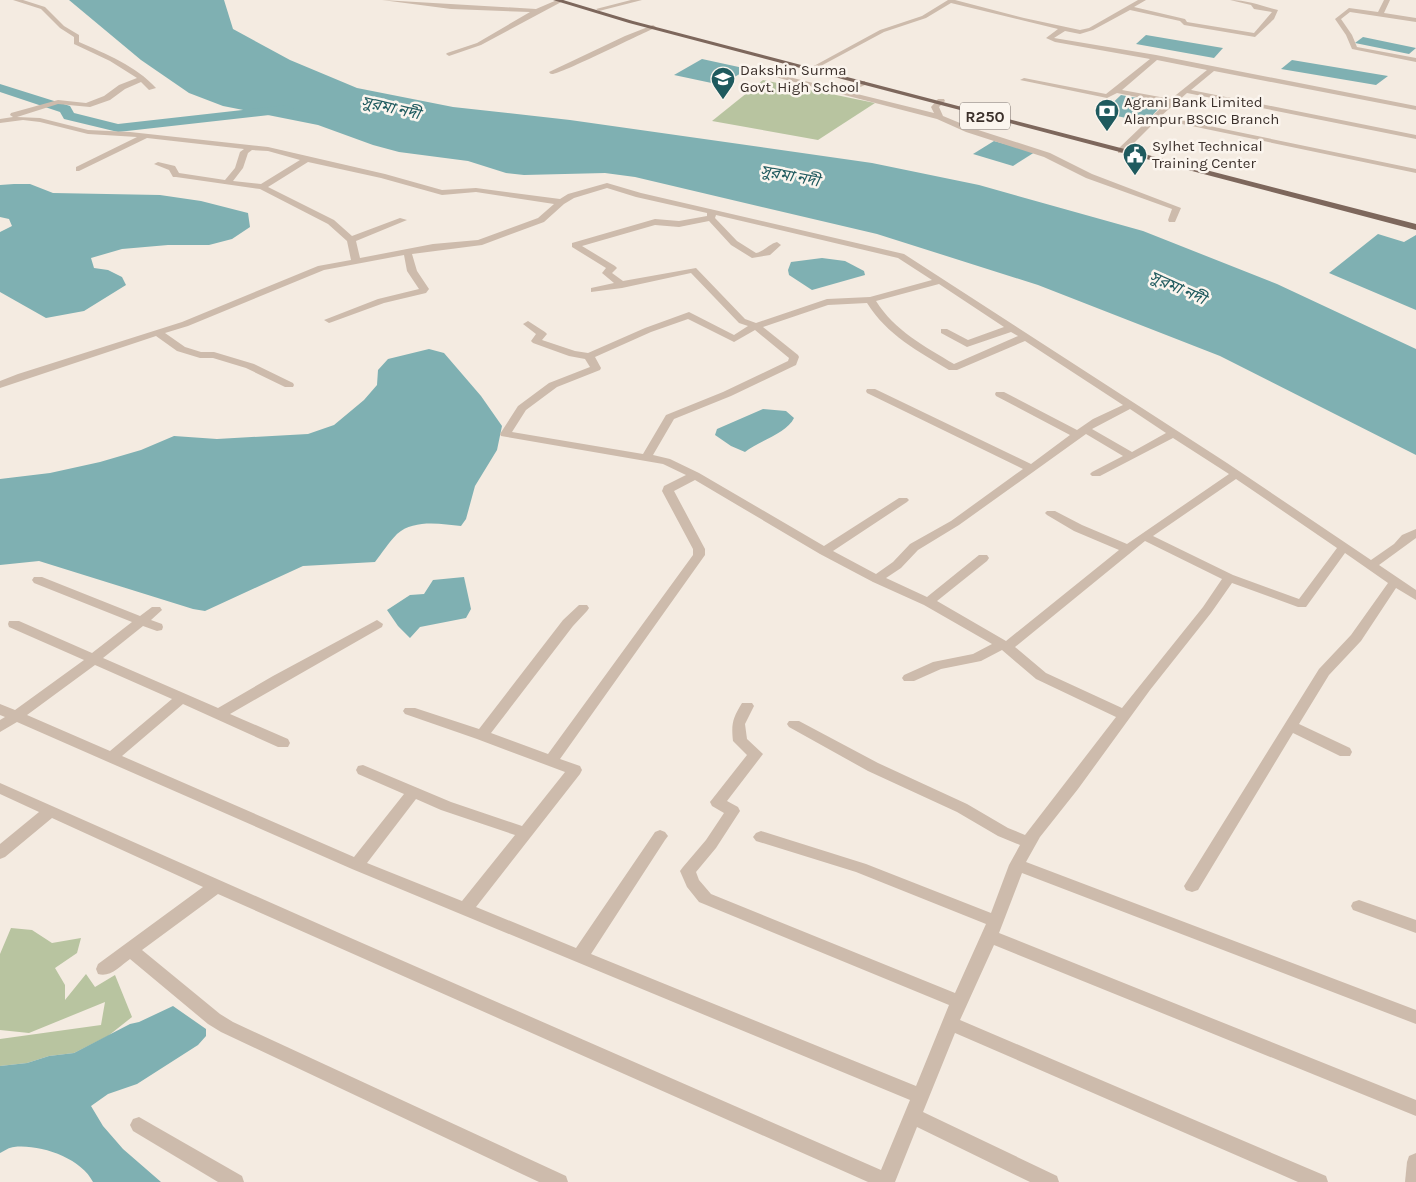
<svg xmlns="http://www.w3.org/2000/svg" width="1416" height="1182" viewBox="0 0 1416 1182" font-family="Karla,'Noto Sans Bengali',sans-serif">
<rect width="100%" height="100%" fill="#f4ebe1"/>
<g fill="#b8c4a0">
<path d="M 763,80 L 875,103 L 818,140 L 712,121 Z"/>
<path d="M 11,928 L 32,930 L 52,943 L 81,938 L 77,953 L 55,968 L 65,985 L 65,1000 L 86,974 L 95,987 L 115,975 L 132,1017 L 108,1036 L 74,1053 L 49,1056 L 27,1063 L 0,1066 L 0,1039 L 101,1025 L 105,1002 L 29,1033 L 0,1030 L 0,954 Z"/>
</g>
<g fill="#7fb0b2">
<path d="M 69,0 L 224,0 L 233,29 L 290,60 L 357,88 L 453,107 L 570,120 L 872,163 L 979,185 L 1143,231 L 1277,284 L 1416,349 L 1416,455 L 1220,356 L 1038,285 L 877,234 L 635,177 L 605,173 L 524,175 L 506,173 L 468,161 L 399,152 L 373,145 L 318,125 L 223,106 L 189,93 L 141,60 Z"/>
<path d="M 1146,35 L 1223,48 L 1214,58 L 1136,44 Z"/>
<path d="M 1363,37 L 1416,48 L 1409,54 L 1355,43 Z"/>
<path d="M 702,59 L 748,69 L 721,85 L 674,75 Z"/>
<path d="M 1292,60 L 1388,76 L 1376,85 L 1281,69 Z"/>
<path d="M 1121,95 L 1164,103 L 1146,122 L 1102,113 Z"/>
<path d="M 994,141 L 1035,152 L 1013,166 L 973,154 Z"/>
<path d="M 14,184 L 30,184 L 53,193 L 160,195 L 201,201 L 248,213 L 250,227 L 232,239 L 209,245 L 168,245 L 122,249 L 91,258 L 94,268 L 108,270 L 122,277 L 126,285 L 84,311 L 46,318 L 0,292 L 0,232 L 12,226 L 9,219 L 0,217 L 0,185 Z"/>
<path d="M 1378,234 L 1404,242 L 1416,235 L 1416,310 L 1329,273 Z"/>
<path d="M 822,258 L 845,261 L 864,271 L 865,275 L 812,290 L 789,275 L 788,270 L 791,262 Z"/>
<path d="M 429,349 L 444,353 L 481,396 L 502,426 L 497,450 L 475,486 L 466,519 L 461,526 C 441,524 414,519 397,534 C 389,542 382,553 375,562 L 303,566 L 205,611 L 193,609 L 39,561 L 0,565 L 0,479 L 50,473 L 100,462 L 141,450 L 174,436 L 217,439 L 308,434 L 334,425 L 364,400 L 377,385 L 378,370 L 388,359 Z"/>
<path d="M 763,409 L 786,411 L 794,418 C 787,433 759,441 745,452 L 731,446 L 715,435 L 717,429 Z"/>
<path d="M 464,577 L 471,609 L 466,618 L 420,627 L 410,638 L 398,626 L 387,610 L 410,595 L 424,594 L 433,580 Z"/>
<path d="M 173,1006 L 206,1029 L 206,1036 L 198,1045 L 137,1084 L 108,1094 L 91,1106 L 103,1126 L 123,1149 L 161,1182 L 93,1182 C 81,1158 40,1144 14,1147 C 10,1147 4,1151 0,1153 L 0,1066 L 27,1063 L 49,1056 L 74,1053 L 130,1024 L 139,1022 Z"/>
</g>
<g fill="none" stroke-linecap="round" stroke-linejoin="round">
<path fill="#7fb0b2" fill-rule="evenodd" d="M 0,84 L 70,106 L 74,113 L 118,124 L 287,105 L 294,109 L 287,113 L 118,132 L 64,119 L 60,112 L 0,92 Z"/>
<g fill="#cdbbac" fill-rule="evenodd">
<path d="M 13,0 L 23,0 L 45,7 L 64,26 L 79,35 L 79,42 C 106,54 136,66 156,88 L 149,90 L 141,82 L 125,89 L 110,100 L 90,107 L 58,104 L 17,117 L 40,118 L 88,130 L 130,132 L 268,147 L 385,174 L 442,190 L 476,188 L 560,199 L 568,194 L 607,183 L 641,193 L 904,254 L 1227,463 L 1371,560 L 1394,544 L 1402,535 L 1416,529 L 1416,538 L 1379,565 L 1416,590 L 1416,600 L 1396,588 L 1361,641 L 1329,675 L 1299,724 L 1350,748 L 1352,752 L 1350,756 L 1340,756 L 1293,733 L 1198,890 L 1192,892 L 1186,890 L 1184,886 L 1319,669 L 1351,635 L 1388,583 L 1345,553 L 1306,607 L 1298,607 L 1232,583 L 1211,613 L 1150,690 L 1078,789 L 1040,837 L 1026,862 L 1416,1010 L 1416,1024 L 1022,873 L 999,933 L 1416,1100 L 1416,1116 L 994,945 L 960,1020 L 1326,1176 L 1328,1182 L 1298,1182 L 955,1033 L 923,1112 L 1057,1176 L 1059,1182 L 1030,1182 L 917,1127 L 895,1182 L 868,1182 L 218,894 L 142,950 L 220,1014 L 233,1022 L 566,1176 L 568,1182 L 539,1182 L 221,1032 L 208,1024 L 130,959 C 120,966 110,978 98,974 L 96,969 L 98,964 L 203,887 L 52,818 L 5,857 L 0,859 L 0,844 L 39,812 L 0,794 L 0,783 L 337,932 L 881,1170 L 910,1100 L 352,869 L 17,722 L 0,732 L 0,720 L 5,717 L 0,715 L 0,704 L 15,710 L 84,660 L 9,627 L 8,624 L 9,621 L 19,621 L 92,653 L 132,622 L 34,583 L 32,580 L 34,577 L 42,577 L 140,616 L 152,607 L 160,607 L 162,610 L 151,620 L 162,624 L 163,627 L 162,630 L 157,631 L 143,626 L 103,658 L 218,708 L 273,676 L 377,620 L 383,624 L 382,627 L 230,714 L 288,739 L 290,743 L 288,747 L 278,747 L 183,704 L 122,756 L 354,857 L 404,794 L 358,774 L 356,770 L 358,766 L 363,765 L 451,802 L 522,826 L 565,772 L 477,739 L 405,714 L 403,711 L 405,708 L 415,708 L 479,729 L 563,620 L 579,605 L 587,605 L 589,608 L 587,611 L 573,626 L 491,733 L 548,754 L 693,555 L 693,549 L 662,491 L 664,486 L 686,475 L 663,464 L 501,436 L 500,434 L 518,406 L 549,383 L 590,367 L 585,359 L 569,356 L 533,343 L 531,341 L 536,334 L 523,324 L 528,321 L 545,332 L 547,334 L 542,340 L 575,351 L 588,353 L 645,328 L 689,312 L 734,335 L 748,326 L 739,323 L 691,273 L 622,288 L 591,292 L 591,288 L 614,283 L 602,273 L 606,268 L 572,247 L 572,243 L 655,219 L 679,221 L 707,216 L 707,213 L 636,197 L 607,188 L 574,198 L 564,204 L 544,222 L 482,245 L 412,254 L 417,271 L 429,289 L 426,293 L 384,303 L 332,322 L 329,323 L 324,320 L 378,299 L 419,289 L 407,271 L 404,255 L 324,270 L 188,326 L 165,333 L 185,347 L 201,352 L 214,352 L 254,364 L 293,383 L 294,385 L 293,387 L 285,387 L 246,368 L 213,358 L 200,358 L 177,351 L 156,336 L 0,388 L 0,381 L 18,374 L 182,322 L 318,266 L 351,260 L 347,241 L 328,224 L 260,189 L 176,177 L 173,177 L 169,170 L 154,164 L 158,162 L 175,166 L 179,173 L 225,180 L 235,168 L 240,152 L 244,149 L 147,138 L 79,171 L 76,171 L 76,167 L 137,137 L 88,134 L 40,122 L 23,120 L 0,123 L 0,119 L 13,117 L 10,115 L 11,113 L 58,100 L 86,103 L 104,96 L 119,85 L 137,78 L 110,61 L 74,44 L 74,37 L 60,28 L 41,9 ZM 252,150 L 268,151 L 300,160 L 261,184 L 233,181 L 243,168 L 248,153 ZM 308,162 L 381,178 L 442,195 L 476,192 L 554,204 L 538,218 L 478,240 L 433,244 L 360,258 L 356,241 L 407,220 L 400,218 L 352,236 L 334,220 L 268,187 ZM 716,215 L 898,258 L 932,280 L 870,297 L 827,299 L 756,323 L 745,319 L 696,268 L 623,281 L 612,273 L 617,268 L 615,266 L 582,246 L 655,225 L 679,227 L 709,221 L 731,245 L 752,258 L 770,255 L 781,245 L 777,242 C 769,244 765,251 756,253 L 737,241 L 715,218 ZM 939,284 L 1004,327 L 968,340 L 947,329 L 941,329 L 941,333 L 967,347 L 1011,332 L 1018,336 L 954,364 C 924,346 895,331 876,301 ZM 867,303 C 887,335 918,351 949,370 L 957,370 L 1025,341 L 1123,405 L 1093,419 L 1077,430 L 1004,392 L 996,392 L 995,394 L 996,396 L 1070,435 L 1031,464 L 875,389 L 867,389 L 866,391 L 867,393 L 1023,469 L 951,521 L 910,544 L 893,562 L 876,574 L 833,551 L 907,502 L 909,500 L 907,498 L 899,498 L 824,546 L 699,473 L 670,459 L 653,455 L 674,419 L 731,396 L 796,365 L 799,357 L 798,355 L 763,327 L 828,305 ZM 688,319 L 734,342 L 755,330 L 789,358 L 788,361 L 723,392 L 666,415 L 643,454 L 512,432 L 526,410 L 557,387 L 600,370 L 601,368 L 595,357 L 651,332 ZM 1130,409 L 1166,433 L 1132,452 L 1092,429 ZM 1086,434 L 1123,456 L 1092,472 L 1090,474 L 1092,476 L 1100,476 L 1173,438 L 1229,474 L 1127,544 L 1082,525 L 1055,511 L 1047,511 L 1045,513 L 1047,515 L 1074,531 L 1119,550 L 1006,641 L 937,601 L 987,561 L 989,558 L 987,555 L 979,555 L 927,597 L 886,578 L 901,568 L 918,550 L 959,525 ZM 1236,479 L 1337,548 L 1299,599 L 1233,575 L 1153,536 ZM 695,480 L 820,554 L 873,582 L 924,605 L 992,644 L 973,654 L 933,662 L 904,675 L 902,678 L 904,681 L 914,681 L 941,669 L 981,661 L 1002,650 L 1036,679 L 1116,717 L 1025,835 L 1008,828 L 967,804 L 878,763 L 799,721 L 789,721 L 787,724 L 789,727 L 868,771 L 957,812 L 998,836 L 1020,845 L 1009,865 L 991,913 L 866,864 L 761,831 L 756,833 L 753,837 L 756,841 L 856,872 L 986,924 L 955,993 L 711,894 L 699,880 L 696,872 L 716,848 L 740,811 L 738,807 L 727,801 L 763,754 L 747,739 L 745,724 L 754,706 L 752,703 L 742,703 C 733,718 731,723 733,741 L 747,755 L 710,802 L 712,806 L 724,813 L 706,840 L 683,867 L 680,871 L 687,887 L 699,902 L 949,1005 L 916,1086 L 591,954 L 665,840 L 668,836 L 665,832 L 660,830 L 655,832 L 576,948 L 476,907 L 580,774 L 582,770 L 580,766 L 560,759 L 705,555 L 705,549 L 674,491 ZM 1145,541 L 1222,579 L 1203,607 L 1122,708 L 1046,673 L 1015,647 ZM 95,665 L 172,699 L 110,751 L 27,715 ZM 416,799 L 441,810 L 515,835 L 462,901 L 367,863 Z"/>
<path d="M 382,0 L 536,9 L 557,0 L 565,0 L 481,45 L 449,56 L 446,54 L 447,53 L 477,43 L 530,12 L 451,9 Z"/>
<path d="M 631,0 L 642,0 L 599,11 L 596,9 Z"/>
<path d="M 948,0 L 955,0 L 1024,18 L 1080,30 L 1089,28 L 1138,0 L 1146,0 L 1134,7 L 1185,19 L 1187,22 L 1254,33 L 1272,12 L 1254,9 L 1251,5 L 1230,0 C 1248,0 1261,6 1278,10 L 1274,19 L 1255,37 L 1184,25 L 1180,21 L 1130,10 L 1093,30 L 1080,34 L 1065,31 L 1054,38 L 1156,55 L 1416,106 L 1416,110 L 1214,71 L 1191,90 L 1416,135 L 1416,139 L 1187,93 L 1161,116 L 1416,169 L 1416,173 L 1158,119 L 1124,153 L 1118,153 L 1118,149 L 1166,103 L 1117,93 L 1107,98 L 1020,80 L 1024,78 L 1106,94 L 1150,59 L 1055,42 L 1046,38 L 1058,29 L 951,3 L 926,18 L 884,32 L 817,68 L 812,67 L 880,30 L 922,16 ZM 1157,60 L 1207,70 L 1171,99 L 1122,90 Z"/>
<path d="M 1384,0 L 1390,0 L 1384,13 L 1416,18 L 1416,22 L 1350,12 L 1341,19 L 1352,35 L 1357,47 L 1416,58 L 1416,62 L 1352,49 L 1346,35 L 1335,19 L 1349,8 L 1378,12 Z"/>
<path d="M 653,25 L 656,27 L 655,28 C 640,34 559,75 552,74 C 550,74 550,73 549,72 L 625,36 Z"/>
<path d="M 777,74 L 841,90 L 859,81 L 865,81 L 865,85 L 849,92 L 934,113 L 931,107 L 938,99 L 944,99 L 945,101 L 939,107 L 943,116 L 972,128 L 1050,153 L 1092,174 L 1181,208 L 1175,222 L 1169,222 L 1168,220 L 1172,209 L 1086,178 L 1044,157 L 966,132 L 937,119 L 775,77 L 773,76 Z"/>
<path d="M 1359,900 L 1416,920 L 1416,933 L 1353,910 L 1351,906 L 1353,902 Z"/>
<path d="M 139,1117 L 242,1176 L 244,1182 L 218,1182 L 133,1131 L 130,1125 L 133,1119 Z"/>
<path d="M 1416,1153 L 1416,1182 L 1405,1182 L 1407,1162 L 1409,1156 Z"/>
</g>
<path fill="#7d675c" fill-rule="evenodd" d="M 553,0 L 563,0 L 633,21 L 981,112 L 1416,224 L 1416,230 L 629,23 Z"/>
</g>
<defs>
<symbol id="school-pin" viewBox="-11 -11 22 30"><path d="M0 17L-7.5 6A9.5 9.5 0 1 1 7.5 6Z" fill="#1f5a5e" stroke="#fbf5ee"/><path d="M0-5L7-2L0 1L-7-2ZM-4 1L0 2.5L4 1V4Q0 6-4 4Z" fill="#fff"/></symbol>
<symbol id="bank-pin" viewBox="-11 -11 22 30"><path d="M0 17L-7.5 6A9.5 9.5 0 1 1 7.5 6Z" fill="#1f5a5e" stroke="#fbf5ee"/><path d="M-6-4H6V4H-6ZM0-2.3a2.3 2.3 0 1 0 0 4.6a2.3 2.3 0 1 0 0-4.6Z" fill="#fff"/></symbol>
<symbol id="civic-pin" viewBox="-11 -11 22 30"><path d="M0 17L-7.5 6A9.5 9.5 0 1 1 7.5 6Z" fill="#1f5a5e" stroke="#fbf5ee"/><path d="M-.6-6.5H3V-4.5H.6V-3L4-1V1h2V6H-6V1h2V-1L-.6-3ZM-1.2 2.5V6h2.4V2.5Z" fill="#fff"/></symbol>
</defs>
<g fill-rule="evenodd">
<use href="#school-pin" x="709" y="65" width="28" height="38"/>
<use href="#bank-pin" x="1093" y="97" width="28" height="38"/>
<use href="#civic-pin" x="1121" y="141" width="28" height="38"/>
</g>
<g text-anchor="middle" stroke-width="5" stroke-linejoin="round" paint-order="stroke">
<g font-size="15" fill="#3b302b" stroke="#fbf5ee" text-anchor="start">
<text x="740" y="75">Dakshin Surma<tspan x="740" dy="17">Govt. High School</tspan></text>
<text x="1124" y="107">Agrani Bank Limited<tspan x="1124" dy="17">Alampur BSCIC Branch</tspan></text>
<text x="1152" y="151">Sylhet Technical<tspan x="1152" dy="17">Training Center</tspan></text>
</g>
<g font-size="16" font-style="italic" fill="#1f5a5e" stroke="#fbf5ee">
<text transform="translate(391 107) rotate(13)" y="6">সুরমা নদী</text>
<text transform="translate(790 175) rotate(11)" y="6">সুরমা নদী</text>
<text transform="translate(1178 287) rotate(24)" y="6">সুরমা নদী</text>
</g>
<rect fill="#fbf5ee" stroke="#756b66" stroke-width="1" x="960" y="102.5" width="50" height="27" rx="4"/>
<g font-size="16" font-weight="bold" fill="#3b302b">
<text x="985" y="122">R250</text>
</g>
</g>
</svg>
